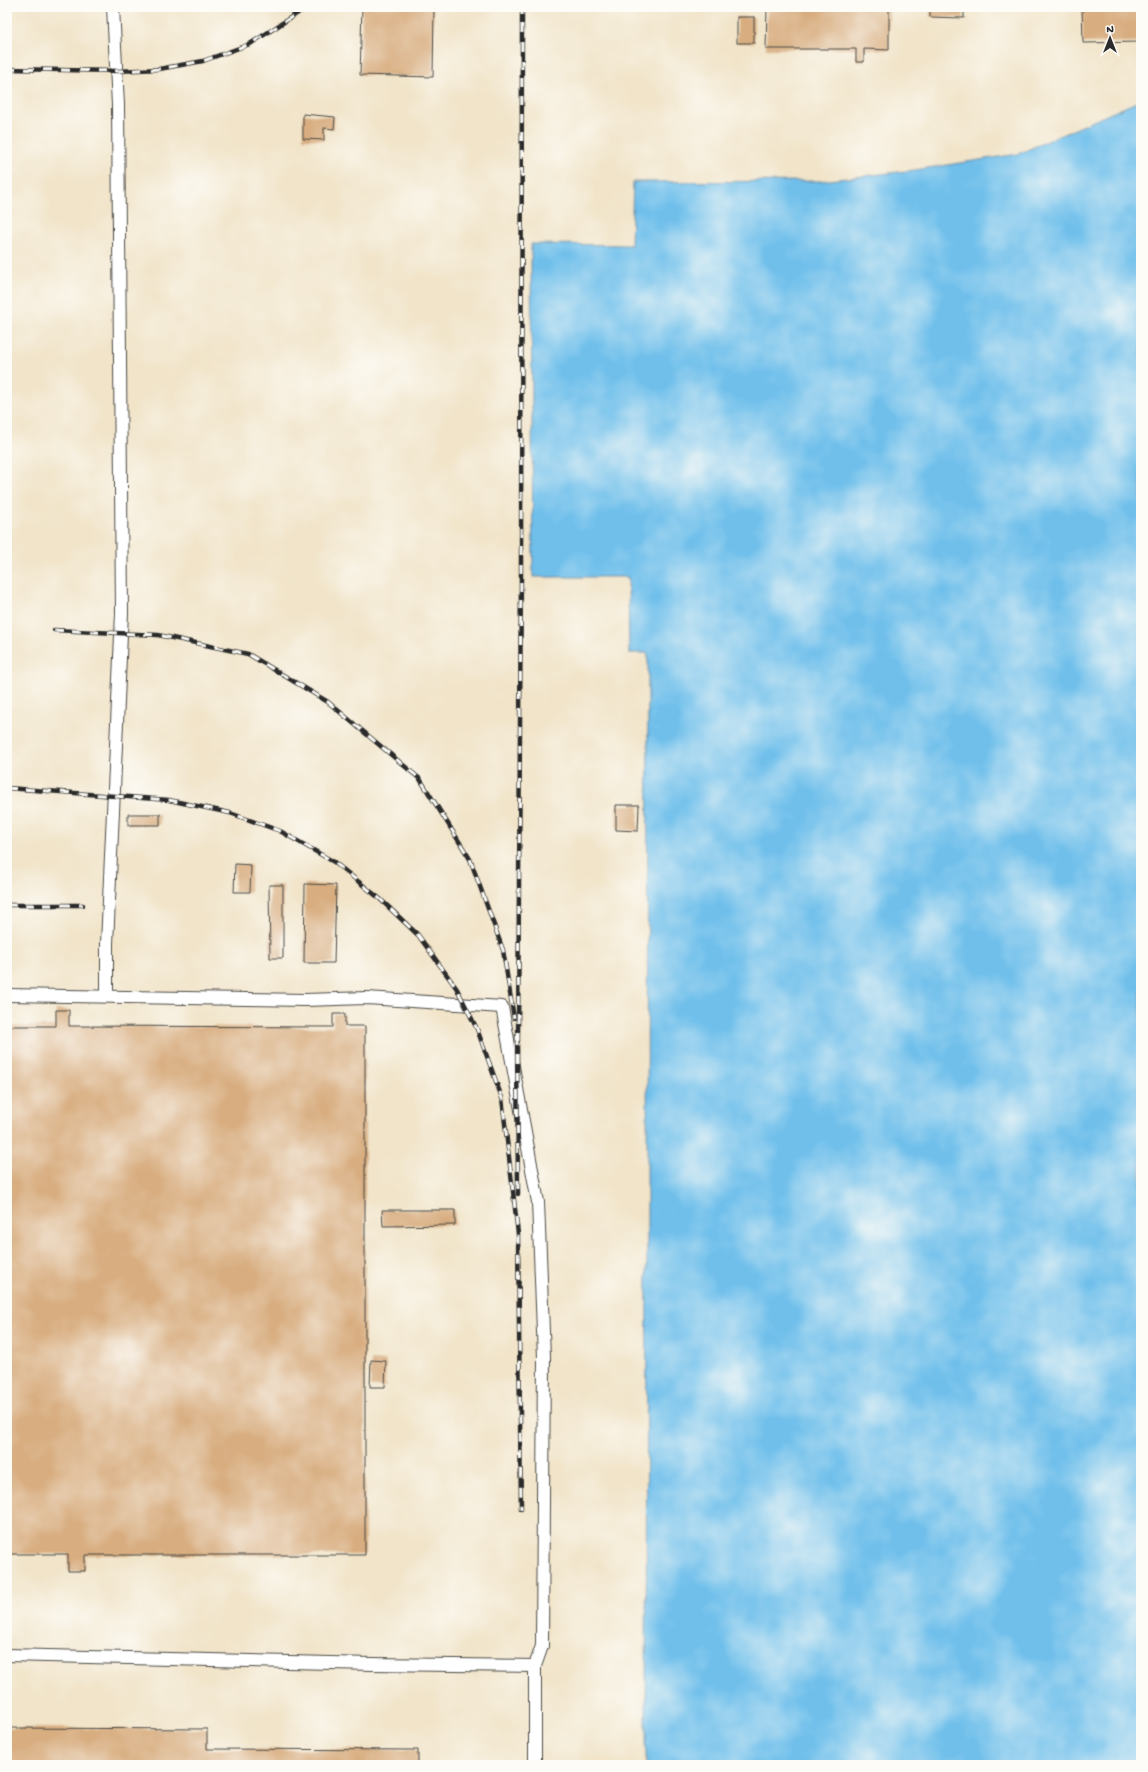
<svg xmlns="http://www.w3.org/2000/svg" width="1148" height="1772" viewBox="0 0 1148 1772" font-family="'Gochi Hand',sans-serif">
<rect width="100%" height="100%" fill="#fdfcf7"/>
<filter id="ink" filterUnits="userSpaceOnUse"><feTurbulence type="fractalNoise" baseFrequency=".025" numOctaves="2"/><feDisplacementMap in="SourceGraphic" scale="8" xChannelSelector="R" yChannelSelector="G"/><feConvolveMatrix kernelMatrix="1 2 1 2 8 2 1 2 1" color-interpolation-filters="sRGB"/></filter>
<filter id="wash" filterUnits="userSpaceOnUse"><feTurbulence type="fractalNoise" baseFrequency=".012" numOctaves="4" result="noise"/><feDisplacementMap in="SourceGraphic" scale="16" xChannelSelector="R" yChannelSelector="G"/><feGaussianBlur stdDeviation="0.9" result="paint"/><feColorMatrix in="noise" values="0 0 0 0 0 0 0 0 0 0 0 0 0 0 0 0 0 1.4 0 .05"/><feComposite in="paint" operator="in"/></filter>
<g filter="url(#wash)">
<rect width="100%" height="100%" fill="#f1e4c9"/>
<path fill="#70bfeb" stroke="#4e758b" d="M 1141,100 L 1141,1765 L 646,1765 L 648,653 L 629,653 L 628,577 L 533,577 L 531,244 L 631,245 L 633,182 L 821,181 L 915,170 L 1018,154 Z"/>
<g id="blocks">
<g fill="#d8ad80">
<path d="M 362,7 L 434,7 L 433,77 L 360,75 Z"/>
<path d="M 767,7 L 889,7 L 889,50 L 864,49 L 864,62 L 856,62 L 856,49 L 766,49 Z"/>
<path d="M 930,7 L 964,7 L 964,18 L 930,17 Z"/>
<path d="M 1082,7 L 1141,7 L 1141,42 L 1083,43 Z"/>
<rect x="737" y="17" width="17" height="26"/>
<path d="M 303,114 L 335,117 L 334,129 L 324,128 L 324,140 L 303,139 Z"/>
<path d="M 616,805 L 639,805 L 638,831 L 616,830 Z"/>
<rect x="128" y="814" width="32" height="11"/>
<path d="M 235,864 L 251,865 L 250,892 L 234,892 Z"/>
<path d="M 305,884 L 336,885 L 334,963 L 304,963 Z"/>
<path d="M 269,885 L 283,885 L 283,958 L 270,958 Z"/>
<path d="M 56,1010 L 69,1010 L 69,1026 L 333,1027 L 333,1014 L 345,1014 L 345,1026 L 365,1026 L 365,1555 L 85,1555 L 85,1571 L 68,1571 L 68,1554 L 7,1554 L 7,1026 L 56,1026 Z"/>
<path d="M 382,1210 L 455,1210 L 455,1225 L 383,1226 Z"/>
<path d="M 371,1360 L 386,1361 L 385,1387 L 370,1387 Z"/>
<path d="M 7,1728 L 207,1729 L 207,1749 L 418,1750 L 418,1765 L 7,1765 Z"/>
</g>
</g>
</g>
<g filter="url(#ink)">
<use href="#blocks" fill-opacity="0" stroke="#494743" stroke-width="1"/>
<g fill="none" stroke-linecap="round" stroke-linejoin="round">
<defs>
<g id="service">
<path d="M 7,995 L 305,1000 L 367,998 L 502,1007 L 538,1202 L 544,1357 L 542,1646 L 535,1666 L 535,1765"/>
<path d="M 107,996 L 107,944 L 122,613 L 118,105 L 113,7"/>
<path d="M 7,1655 L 372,1664 L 535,1666"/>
</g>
</defs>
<use href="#service" stroke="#494743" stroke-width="14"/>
<use href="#service" stroke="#fff" stroke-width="12"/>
<defs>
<g id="rail">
<path d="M 7,69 L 117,71 L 159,69 L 203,61 L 250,44 L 307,7"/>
<path d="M 54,630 L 158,635 L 248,654 L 328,702 L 420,779 L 470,859 L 503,950 L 514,1018"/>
<path d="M 7,788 L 169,800 L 230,813 L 280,831 L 334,862 L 379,898 L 418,935 L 457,989 L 477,1029 L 502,1098 L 518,1234 L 521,1509"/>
<path d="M 7,905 L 83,905"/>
<path d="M 517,1036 L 518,1194"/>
<path d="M 518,1041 L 521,572 L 522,7"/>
</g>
</defs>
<use href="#rail" stroke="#2b2b2b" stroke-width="4.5"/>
<use href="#rail" stroke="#fdfcf7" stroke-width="3" stroke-dasharray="9" stroke-linecap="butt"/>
</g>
</g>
<rect width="1148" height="1772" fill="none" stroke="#fdfcf7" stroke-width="24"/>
<g transform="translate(1110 38)" stroke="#fdfcf7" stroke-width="3" paint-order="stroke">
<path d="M0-3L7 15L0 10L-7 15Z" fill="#2b2b2b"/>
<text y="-6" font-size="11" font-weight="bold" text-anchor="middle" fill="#2b2b2b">N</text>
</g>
</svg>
